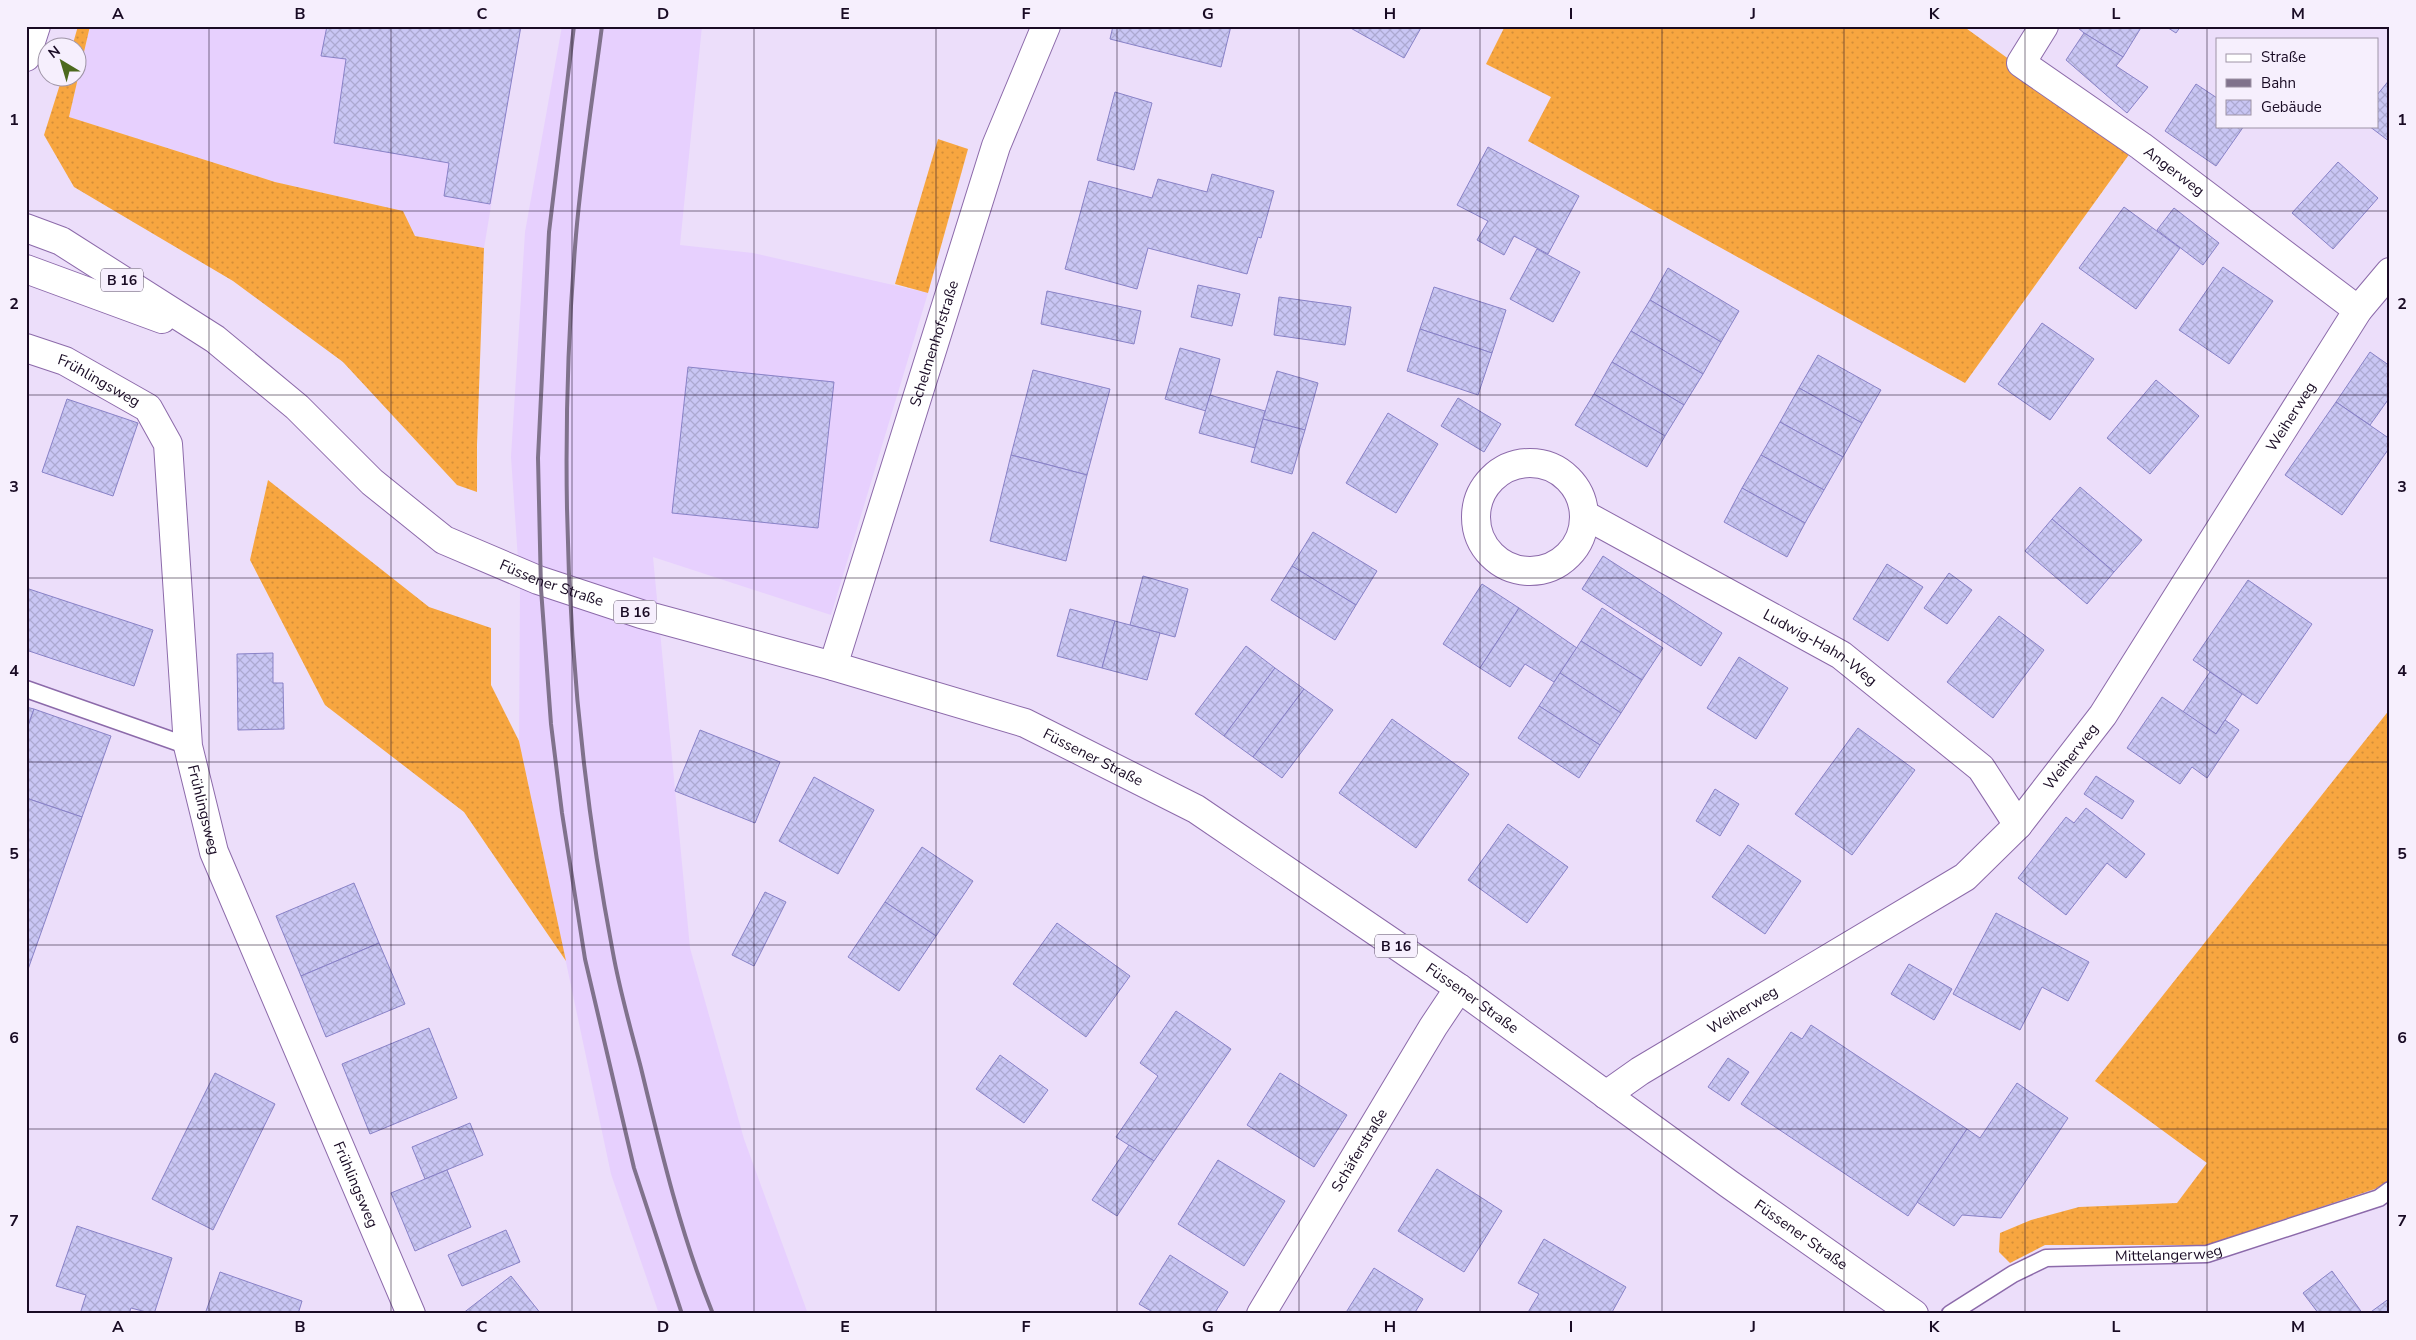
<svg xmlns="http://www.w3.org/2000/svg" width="2416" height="1340" viewBox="0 0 2416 1340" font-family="'Nunito Sans',sans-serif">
<defs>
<pattern id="grass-dots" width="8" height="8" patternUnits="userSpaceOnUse" patternTransform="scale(1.25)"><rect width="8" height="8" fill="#f7a640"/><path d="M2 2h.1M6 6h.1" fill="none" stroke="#d38e38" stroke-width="1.8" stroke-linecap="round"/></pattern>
<pattern id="building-cross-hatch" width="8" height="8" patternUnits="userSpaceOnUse" patternTransform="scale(1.25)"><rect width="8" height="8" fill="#c9c6f4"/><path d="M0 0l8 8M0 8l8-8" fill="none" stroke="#aca9d1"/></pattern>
</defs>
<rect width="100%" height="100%" fill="#ecdefa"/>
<g fill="#e7d0fe">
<path d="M 90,26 L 521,26 L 484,248 L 415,236 L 403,211 L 275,182 L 69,117 Z"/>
<path d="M 562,26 L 702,26 L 680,245 L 753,253 L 928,293 L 831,615 L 653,557 L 690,948 L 744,1139 L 808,1314 L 659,1314 L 611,1174 L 519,741 L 520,589 L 511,457 L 525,232 Z"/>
</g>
<g fill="url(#grass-dots)">
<path d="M 78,26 L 90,26 L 69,117 L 275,182 L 403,211 L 415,236 L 484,248 L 477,445 L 477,492 L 457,485 L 343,362 L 233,281 L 74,187 L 44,135 L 62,78 L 78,78 L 78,48 L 72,47 Z"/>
<path d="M 1505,26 L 1963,26 L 2133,149 L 1965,383 L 1528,141 L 1551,97 L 1486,64 Z"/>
<path d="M 938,139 L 968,149 L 928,293 L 895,284 Z"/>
<path d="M 268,480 L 429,607 L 491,628 L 491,685 L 519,741 L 566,961 L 464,812 L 325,705 L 250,560 Z"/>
<path d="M 2390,709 L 2390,1180 L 2375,1189 L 2207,1245 L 2045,1245 L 2010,1263 L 1999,1252 L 2000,1233 L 2031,1220 L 2079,1207 L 2177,1203 L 2207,1163 L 2095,1081 Z"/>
</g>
<g fill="url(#building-cross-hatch)" stroke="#8982c7">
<path d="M 327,26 L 521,26 L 490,204 L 444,196 L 449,163 L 334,143 L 346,59 L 321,56 Z"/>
<path d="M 1113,26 L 1231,26 L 1221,67 L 1110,39 Z"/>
<path d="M 1347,26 L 1422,26 L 1404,58 Z"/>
<path d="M 2079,26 L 2142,26 L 2123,57 L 2084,33 L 2078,28 Z"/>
<path d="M 2165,26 L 2181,26 L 2176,33 Z"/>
<path d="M 2084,33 L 2123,57 L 2116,66 L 2148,87 L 2127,113 L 2066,60 Z"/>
<path d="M 2390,79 L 2390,142 L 2369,126 L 2377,126 L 2377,95 Z"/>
<path d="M 2196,84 L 2217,98 L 2217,126 L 2244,126 L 2216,166 L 2165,131 Z"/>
<path d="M 1115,92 L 1152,103 L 1134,170 L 1097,160 Z"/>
<path d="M 1488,147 L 1579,196 L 1548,254 L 1514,236 L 1504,255 L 1477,240 L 1488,221 L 1457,205 Z"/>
<path d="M 2338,162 L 2378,198 L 2333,249 L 2292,213 Z"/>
<path d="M 1212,174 L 1274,191 L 1261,238 L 1258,237 L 1247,274 L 1148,248 L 1137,289 L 1065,269 L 1089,181 L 1152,198 L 1158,179 L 1207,192 Z"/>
<path d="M 2124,207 L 2180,248 L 2136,309 L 2079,268 Z"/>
<path d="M 2174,208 L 2219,243 L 2203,265 L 2157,230 Z"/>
<path d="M 1537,249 L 1580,272 L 1553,322 L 1510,299 Z"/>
<path d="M 2223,267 L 2273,301 L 2229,364 L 2179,330 Z"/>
<path d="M 1668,268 L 1739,311 L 1721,342 L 1650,300 Z"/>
<path d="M 1198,285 L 1240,294 L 1232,326 L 1191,317 Z"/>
<path d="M 1434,287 L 1506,310 L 1492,353 L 1420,329 Z"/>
<path d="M 1047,291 L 1141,311 L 1134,344 L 1041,324 Z"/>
<path d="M 1279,297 L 1351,307 L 1345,345 L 1274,335 Z"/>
<path d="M 1650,300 L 1721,342 L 1703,374 L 1631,331 Z"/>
<path d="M 2042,323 L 2094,359 L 2050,420 L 1998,384 Z"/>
<path d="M 1420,329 L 1492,353 L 1478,395 L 1407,371 Z"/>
<path d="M 1631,331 L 1703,374 L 1684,405 L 1612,362 Z"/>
<path d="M 1180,348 L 1220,359 L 1206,411 L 1165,399 Z"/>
<path d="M 2370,352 L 2390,366 L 2390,397 L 2370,425 L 2336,402 Z"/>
<path d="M 1818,355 L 1881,390 L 1862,423 L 1799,388 Z"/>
<path d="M 1612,362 L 1684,405 L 1665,436 L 1594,394 Z"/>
<path d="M 688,367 L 834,382 L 818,528 L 672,513 Z"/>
<path d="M 1033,370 L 1110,389 L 1087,475 L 1011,455 Z"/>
<path d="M 1277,371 L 1318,383 L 1305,430 L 1263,419 Z"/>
<path d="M 2156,380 L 2199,416 L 2150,474 L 2107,438 Z"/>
<path d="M 1799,388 L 1862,423 L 1843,457 L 1780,422 Z"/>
<path d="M 1594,394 L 1665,436 L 1647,467 L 1575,425 Z"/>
<path d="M 1210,395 L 1265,411 L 1255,448 L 1199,433 Z"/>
<path d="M 1458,398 L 1501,424 L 1484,452 L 1441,426 Z"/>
<path d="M 67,399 L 138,423 L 113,496 L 42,472 Z"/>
<path d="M 2336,402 L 2390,439 L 2390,447 L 2342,515 L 2285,475 Z"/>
<path d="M 1388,413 L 1438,444 L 1396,513 L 1346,483 Z"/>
<path d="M 1263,419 L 1305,430 L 1292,474 L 1251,462 Z"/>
<path d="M 1780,422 L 1843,457 L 1824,490 L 1761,455 Z"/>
<path d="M 1011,455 L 1087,475 L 1066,561 L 990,541 Z"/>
<path d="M 1761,455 L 1824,490 L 1805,523 L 1742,488 Z"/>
<path d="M 2080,487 L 2142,540 L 2114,572 L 2052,519 Z"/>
<path d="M 1742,488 L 1805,523 L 1787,557 L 1724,522 Z"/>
<path d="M 2052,519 L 2114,572 L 2087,604 L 2025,551 Z"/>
<path d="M 1313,532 L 1377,571 L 1356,605 L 1292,566 Z"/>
<path d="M 1603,556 L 1722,633 L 1701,666 L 1582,589 Z"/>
<path d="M 1887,564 L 1923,587 L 1888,641 L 1853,619 Z"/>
<path d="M 1292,566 L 1356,605 L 1335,640 L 1271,600 Z"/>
<path d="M 1949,573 L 1972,590 L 1947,624 L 1924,608 Z"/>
<path d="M 1143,576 L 1188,589 L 1175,637 L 1130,625 Z"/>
<path d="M 2248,580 L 2312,624 L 2257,704 L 2193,660 Z"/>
<path d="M 1482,584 L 1519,608 L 1480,668 L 1443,644 Z"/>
<path d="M 26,588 L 153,630 L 134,686 L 26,650 Z"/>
<path d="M 1519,608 L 1577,648 L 1554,682 L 1525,664 L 1510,687 L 1480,668 Z"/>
<path d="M 1602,608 L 1663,648 L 1642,680 L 1581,641 Z"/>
<path d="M 1070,609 L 1115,621 L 1102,668 L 1057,656 Z"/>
<path d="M 1999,616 L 2044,650 L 1993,718 L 1947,682 Z"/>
<path d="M 1115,621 L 1160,633 L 1147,680 L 1102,668 Z"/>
<path d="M 1581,641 L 1642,680 L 1621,713 L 1560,673 Z"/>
<path d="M 1246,646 L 1275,668 L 1224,736 L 1195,714 Z"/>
<path d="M 273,653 L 273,683 L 283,683 L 284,729 L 238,730 L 237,654 Z"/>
<path d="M 1739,657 L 1788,688 L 1756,739 L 1707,708 Z"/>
<path d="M 1275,668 L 1304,689 L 1253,757 L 1224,736 Z"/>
<path d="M 2210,672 L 2242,694 L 2216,734 L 2183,712 Z"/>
<path d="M 1560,673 L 1621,713 L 1600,745 L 1539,706 Z"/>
<path d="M 1304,689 L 1333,710 L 1282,778 L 1253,757 Z"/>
<path d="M 2162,697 L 2216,734 L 2225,720 L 2239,730 L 2207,778 L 2192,767 L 2180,784 L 2127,748 Z"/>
<path d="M 1539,706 L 1600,745 L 1579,778 L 1518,738 Z"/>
<path d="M 26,707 L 34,709 L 26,732 Z"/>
<path d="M 34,709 L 111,736 L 82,817 L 26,798 L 26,732 Z"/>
<path d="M 1392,719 L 1469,774 L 1416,848 L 1339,793 Z"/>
<path d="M 1858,728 L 1915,770 L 1852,855 L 1795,814 Z"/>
<path d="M 700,730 L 780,762 L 755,823 L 675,791 Z"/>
<path d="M 2096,776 L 2134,801 L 2122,819 L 2084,794 Z"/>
<path d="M 814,777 L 874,810 L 838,874 L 779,841 Z"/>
<path d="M 1715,789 L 1739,804 L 1720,836 L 1696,821 Z"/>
<path d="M 26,798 L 82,817 L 26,975 Z"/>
<path d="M 2086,808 L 2145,854 L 2126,878 L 2107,863 L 2066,915 L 2018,878 L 2066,817 L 2074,823 Z"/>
<path d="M 1508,824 L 1568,867 L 1527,923 L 1468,880 Z"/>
<path d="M 1748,845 L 1801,881 L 1765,934 L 1712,897 Z"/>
<path d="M 922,847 L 973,881 L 936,936 L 885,902 Z"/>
<path d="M 354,883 L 379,943 L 301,976 L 276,916 Z"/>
<path d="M 765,892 L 786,902 L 754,966 L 732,955 Z"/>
<path d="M 885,902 L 936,936 L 899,991 L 848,957 Z"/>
<path d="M 1996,913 L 2089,962 L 2068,1001 L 2042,987 L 2020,1030 L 1953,994 Z"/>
<path d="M 1057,923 L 1130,976 L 1086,1037 L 1013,984 Z"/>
<path d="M 379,943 L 405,1004 L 326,1037 L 301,976 Z"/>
<path d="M 1909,964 L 1952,989 L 1934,1020 L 1891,994 Z"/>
<path d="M 1176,1011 L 1231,1049 L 1154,1161 L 1116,1137 L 1158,1076 L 1140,1063 Z"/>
<path d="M 1811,1025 L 1967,1129 L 1908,1216 L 1741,1104 L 1791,1032 L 1802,1039 Z"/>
<path d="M 429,1028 L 457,1098 L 370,1134 L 342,1064 Z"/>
<path d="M 1000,1055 L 1048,1090 L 1024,1123 L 976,1089 Z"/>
<path d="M 1728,1058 L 1749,1072 L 1729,1101 L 1708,1087 Z"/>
<path d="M 215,1073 L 275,1104 L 213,1230 L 152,1199 Z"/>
<path d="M 1280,1073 L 1347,1115 L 1314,1167 L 1247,1125 Z"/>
<path d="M 2017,1083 L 2068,1118 L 2001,1218 L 1962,1215 L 1954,1226 L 1917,1202 L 1967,1129 L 1980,1138 Z"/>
<path d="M 470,1123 L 483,1155 L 425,1179 L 412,1147 Z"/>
<path d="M 1129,1145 L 1154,1161 L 1117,1216 L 1092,1200 Z"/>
<path d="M 1218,1160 L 1285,1201 L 1244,1266 L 1178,1224 Z"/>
<path d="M 1437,1169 L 1502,1211 L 1464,1272 L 1398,1231 Z"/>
<path d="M 447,1170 L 471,1227 L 415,1251 L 391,1193 Z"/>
<path d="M 77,1226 L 172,1258 L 154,1314 L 131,1308 L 129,1314 L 80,1314 L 86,1295 L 56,1286 Z"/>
<path d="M 506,1230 L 520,1262 L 462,1286 L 448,1255 Z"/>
<path d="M 1544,1239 L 1626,1287 L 1611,1314 L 1527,1314 L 1539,1294 L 1518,1283 Z"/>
<path d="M 1170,1255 L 1228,1292 L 1214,1314 L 1156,1314 L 1139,1304 Z"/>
<path d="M 1374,1268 L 1423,1299 L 1414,1314 L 1345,1314 Z"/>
<path d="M 2332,1271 L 2363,1314 L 2319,1314 L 2303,1293 Z"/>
<path d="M 220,1272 L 302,1301 L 298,1314 L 205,1314 Z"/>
<path d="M 511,1276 L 541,1314 L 462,1314 Z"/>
<path d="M 2390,1298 L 2390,1314 L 2368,1314 Z"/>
</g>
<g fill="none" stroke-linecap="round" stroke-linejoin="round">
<defs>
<g id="service">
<path d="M 26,689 L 188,746"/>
<path id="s1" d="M 1950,1314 L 2013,1274 L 2046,1258 L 2207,1254 L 2379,1198 L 2390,1190"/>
</g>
<g id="minor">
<path id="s2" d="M 2044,26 L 2021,63 L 2141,146 L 2358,310"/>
<path d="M 26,57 L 36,26"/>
<path id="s3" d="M 26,348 L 65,361 L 148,408 L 168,444 L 188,746 L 214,852 L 411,1314"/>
<circle cx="1530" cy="517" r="54"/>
<path id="s4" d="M 1585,515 L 1841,655 L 1981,768 L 2018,825"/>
<path id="s5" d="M 833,666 L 996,146 L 1046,26"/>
<path id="s6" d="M 1606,1095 L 1640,1071 L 1965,877 L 2018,825 L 2103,715 L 2358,310 L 2390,272"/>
<path id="s7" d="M 1261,1314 L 1433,1027 L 1459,988"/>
</g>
<g id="primary">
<path id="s8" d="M 26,228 L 61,241 L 215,339 L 297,407 L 372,482 L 444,540 L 538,580 L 641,614 L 833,666 L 1025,723 L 1196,809 L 1459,988 L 1729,1184 L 1914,1314"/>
<path d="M 26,269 L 162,319"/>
</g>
</defs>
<use href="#service" stroke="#8c6aaa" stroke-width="19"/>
<use href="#minor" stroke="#8c6aaa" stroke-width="30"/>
<use href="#primary" stroke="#8c6aaa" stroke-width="30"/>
<use href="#service" stroke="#fff" stroke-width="16"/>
<use href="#minor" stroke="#fff" stroke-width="28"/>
<use href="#primary" stroke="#fff" stroke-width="28"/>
<g stroke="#80728c" stroke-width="4">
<path d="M 574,26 L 549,232 L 538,458 L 541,589 L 551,724 L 562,813 L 585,959 L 634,1168 L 682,1314"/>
<path d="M 602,26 C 593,95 582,165 576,235 C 556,475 568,717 613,953 C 620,992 631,1030 641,1068 C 661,1151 681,1235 713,1314"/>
</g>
</g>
<path fill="none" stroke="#190b24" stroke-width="1" stroke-opacity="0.55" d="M 209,26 L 209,1314M 391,26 L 391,1314M 572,26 L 572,1314M 754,26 L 754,1314M 936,26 L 936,1314M 1117,26 L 1117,1314M 1299,26 L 1299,1314M 1480,26 L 1480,1314M 1662,26 L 1662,1314M 1844,26 L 1844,1314M 2025,26 L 2025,1314M 2207,26 L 2207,1314M 26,211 L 2390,211M 26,395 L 2390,395M 26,578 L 2390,578M 26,762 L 2390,762M 26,945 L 2390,945M 26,1129 L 2390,1129"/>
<g text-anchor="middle" stroke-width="4" stroke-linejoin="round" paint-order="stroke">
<g fill="#f6effd" stroke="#5b4f65" stroke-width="1">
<rect x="101" y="268.5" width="42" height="23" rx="4"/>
<rect x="614" y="600.5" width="42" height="23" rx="4"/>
<rect x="1375" y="934.5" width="42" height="23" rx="4"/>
</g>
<g font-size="14" font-weight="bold" fill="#190b24">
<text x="122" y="285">B 16</text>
<text x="635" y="617">B 16</text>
<text x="1396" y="951">B 16</text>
</g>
<g font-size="15" fill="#190b24" stroke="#f6effd">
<text dy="5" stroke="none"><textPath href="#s2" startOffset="231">Angerweg</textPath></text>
<text dy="5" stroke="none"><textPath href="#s5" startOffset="338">Schelmenhofstraße</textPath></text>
<text dy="5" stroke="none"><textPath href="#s3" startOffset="80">Frühlingsweg</textPath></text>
<text dy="5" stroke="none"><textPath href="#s6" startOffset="986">Weiherweg</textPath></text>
<text dy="5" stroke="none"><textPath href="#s8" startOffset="641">Füssener Straße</textPath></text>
<text dy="5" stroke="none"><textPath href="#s4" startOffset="270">Ludwig-Hahn-Weg</textPath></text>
<text dy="5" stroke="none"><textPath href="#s6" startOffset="581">Weiherweg</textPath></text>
<text dy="5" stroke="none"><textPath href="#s8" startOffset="1211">Füssener Straße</textPath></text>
<text dy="5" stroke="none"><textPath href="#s3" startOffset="546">Frühlingsweg</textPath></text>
<text dy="5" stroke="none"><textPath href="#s8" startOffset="1661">Füssener Straße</textPath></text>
<text dy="5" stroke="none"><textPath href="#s6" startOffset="161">Weiherweg</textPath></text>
<text dy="5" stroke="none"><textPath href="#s7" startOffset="191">Schäferstraße</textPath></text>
<text dy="5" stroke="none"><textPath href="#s3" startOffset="951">Frühlingsweg</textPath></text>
<text dy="5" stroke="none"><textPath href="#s8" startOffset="2066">Füssener Straße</textPath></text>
<text dy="5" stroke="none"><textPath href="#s1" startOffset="234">Mittelangerweg</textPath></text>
</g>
</g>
<rect width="2416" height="1340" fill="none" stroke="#f6effd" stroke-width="55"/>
<rect x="2216" y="38" width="162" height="90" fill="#f6effd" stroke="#9e94a6"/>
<rect x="2226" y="54" width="25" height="8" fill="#ffffff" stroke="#9e94a6"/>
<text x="2261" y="62" font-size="15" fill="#190b24">Straße</text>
<rect x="2226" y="79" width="25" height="8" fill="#80728c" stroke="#9e94a6"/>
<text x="2261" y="88" font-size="15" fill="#190b24">Bahn</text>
<rect x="2226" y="100" width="25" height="15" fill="url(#building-cross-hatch)" stroke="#9e94a6"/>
<text x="2261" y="112" font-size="15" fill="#190b24">Gebäude</text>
<g transform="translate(62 62) rotate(322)"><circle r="24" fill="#f6effd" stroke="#9e94a6"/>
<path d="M0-4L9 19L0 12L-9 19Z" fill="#4c691d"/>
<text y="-8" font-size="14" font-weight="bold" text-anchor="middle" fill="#190b24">N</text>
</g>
<rect x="28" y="28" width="2360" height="1284" fill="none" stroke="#190b24" stroke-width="2"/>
<g font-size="16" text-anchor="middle" font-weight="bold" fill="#190b24">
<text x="118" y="19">A</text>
<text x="300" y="19">B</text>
<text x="482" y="19">C</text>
<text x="663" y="19">D</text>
<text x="845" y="19">E</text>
<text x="1026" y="19">F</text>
<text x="1208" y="19">G</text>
<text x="1390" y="19">H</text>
<text x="1571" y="19">I</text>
<text x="1753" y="19">J</text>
<text x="1934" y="19">K</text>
<text x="2116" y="19">L</text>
<text x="2298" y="19">M</text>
<text x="14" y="125">1</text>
<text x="2402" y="125">1</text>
<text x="14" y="309">2</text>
<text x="2402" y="309">2</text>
<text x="14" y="492">3</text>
<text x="2402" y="492">3</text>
<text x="14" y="676">4</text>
<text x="2402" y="676">4</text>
<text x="14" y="859">5</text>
<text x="2402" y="859">5</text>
<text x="14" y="1043">6</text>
<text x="2402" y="1043">6</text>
<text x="14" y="1226">7</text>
<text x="2402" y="1226">7</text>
<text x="118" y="1332">A</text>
<text x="300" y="1332">B</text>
<text x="482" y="1332">C</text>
<text x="663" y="1332">D</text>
<text x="845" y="1332">E</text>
<text x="1026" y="1332">F</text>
<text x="1208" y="1332">G</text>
<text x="1390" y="1332">H</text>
<text x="1571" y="1332">I</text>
<text x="1753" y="1332">J</text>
<text x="1934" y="1332">K</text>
<text x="2116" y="1332">L</text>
<text x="2298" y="1332">M</text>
</g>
</svg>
